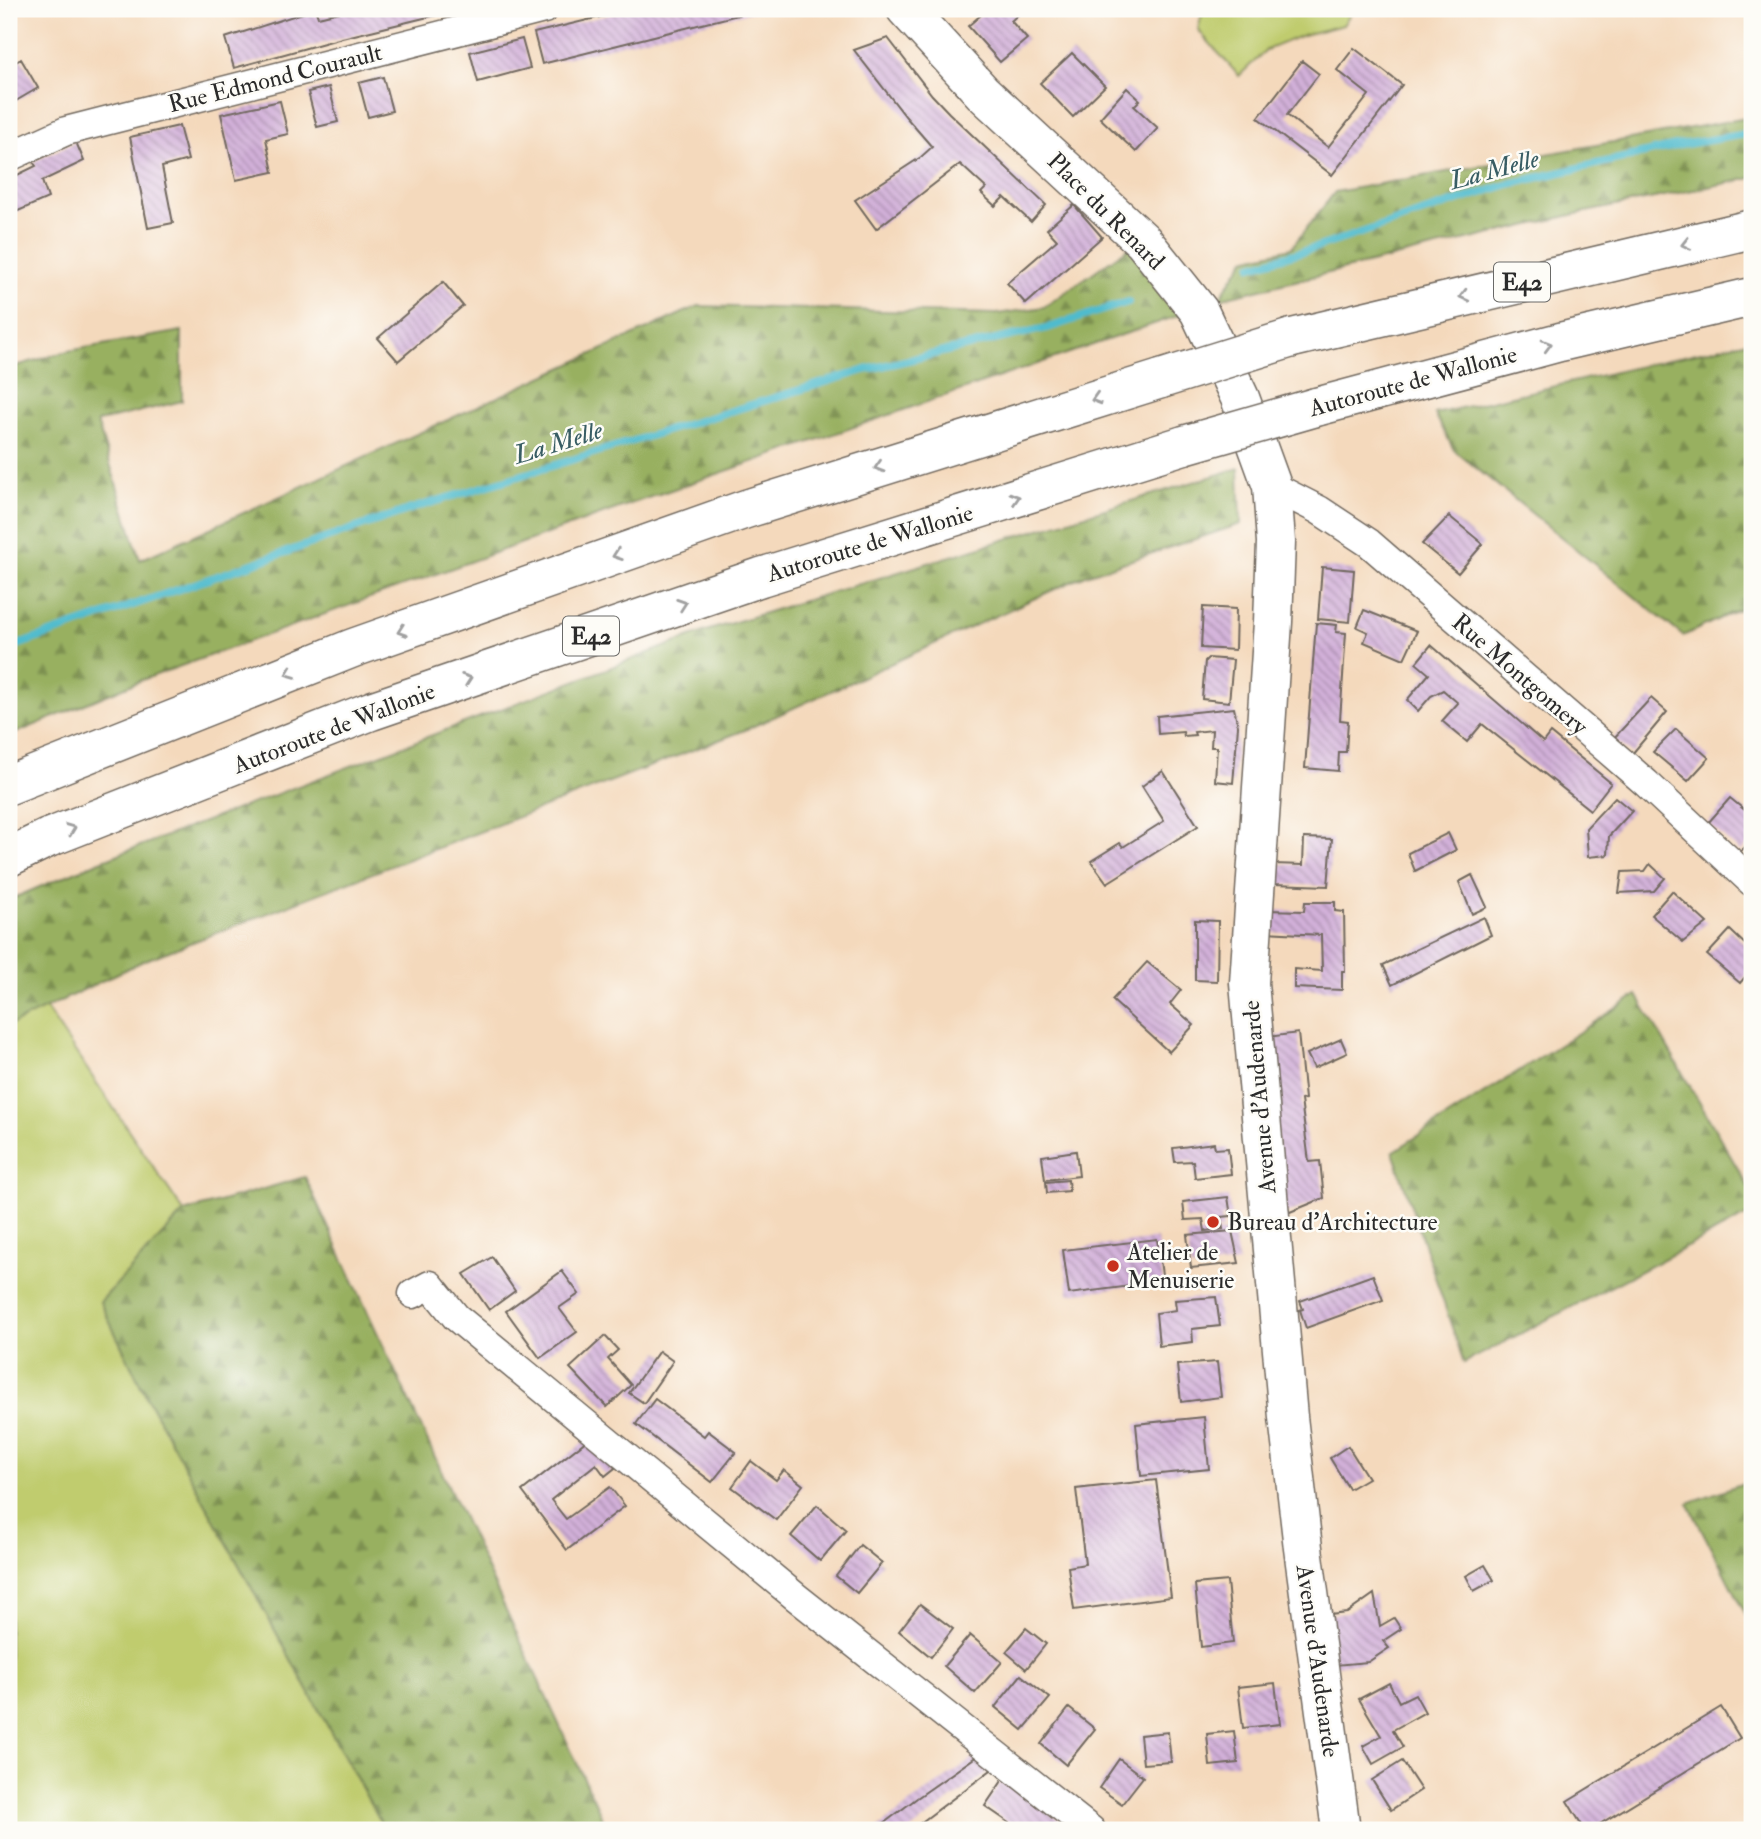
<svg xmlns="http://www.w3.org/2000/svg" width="1761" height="1839" viewBox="0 0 1761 1839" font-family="'IM FELL Double Pica',serif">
<defs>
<pattern id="forest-firs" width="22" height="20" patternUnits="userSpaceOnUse" patternTransform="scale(1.75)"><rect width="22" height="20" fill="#98b061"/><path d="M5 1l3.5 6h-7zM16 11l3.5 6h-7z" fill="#7c8f50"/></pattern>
<pattern id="building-back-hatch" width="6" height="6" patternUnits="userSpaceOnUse" patternTransform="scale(1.75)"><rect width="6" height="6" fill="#d2b0d9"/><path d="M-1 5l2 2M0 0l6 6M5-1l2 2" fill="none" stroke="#ab8fb0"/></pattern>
</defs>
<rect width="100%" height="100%" fill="#fdfcf7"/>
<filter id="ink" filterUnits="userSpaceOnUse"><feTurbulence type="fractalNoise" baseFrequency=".0143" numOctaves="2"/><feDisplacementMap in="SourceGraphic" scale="14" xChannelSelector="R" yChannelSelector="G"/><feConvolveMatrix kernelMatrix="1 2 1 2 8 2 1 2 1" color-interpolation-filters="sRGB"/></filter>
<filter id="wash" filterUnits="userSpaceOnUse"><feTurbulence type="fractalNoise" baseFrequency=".00686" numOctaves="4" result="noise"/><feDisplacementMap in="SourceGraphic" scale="28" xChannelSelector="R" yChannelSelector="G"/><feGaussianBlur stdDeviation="1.57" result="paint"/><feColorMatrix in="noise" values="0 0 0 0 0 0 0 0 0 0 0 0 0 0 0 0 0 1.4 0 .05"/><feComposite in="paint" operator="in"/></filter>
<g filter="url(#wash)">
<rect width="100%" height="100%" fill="#f4d9bc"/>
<g fill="#c0cc6e" stroke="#767c4c" stroke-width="2">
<path d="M 1203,9 L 1354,9 L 1343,25 L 1303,35 L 1266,50 L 1239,76 L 1198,30 Z"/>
<path d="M 45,1007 L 184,1212 L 100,1302 L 146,1396 L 385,1830 L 9,1830 L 9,1024 Z"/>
</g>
<g fill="url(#forest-firs)" stroke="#626e46" stroke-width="2">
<path d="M 1752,117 L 1752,178 L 1576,214 L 1219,299 L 1245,259 L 1291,248 L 1335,192 Z"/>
<path d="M 1134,244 L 1183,314 L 633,503 L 142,680 L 9,736 L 9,368 L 68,351 L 182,331 L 182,401 L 97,422 L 140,560 L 698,306 L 997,314 L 1044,307 Z"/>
<path d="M 1752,340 L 1752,603 L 1683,636 L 1454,450 L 1435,414 Z"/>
<path d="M 1239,468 L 1241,524 L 1086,575 L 745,730 L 143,961 L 9,1026 L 9,900 L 98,862 L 709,630 Z"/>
<path d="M 1637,995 L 1752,1193 L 1752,1213 L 1464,1363 L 1393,1152 Z"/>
<path d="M 305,1177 L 608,1830 L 385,1830 L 146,1396 L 100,1302 L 184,1212 Z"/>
<path d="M 1752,1480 L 1752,1627 L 1688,1503 Z"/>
</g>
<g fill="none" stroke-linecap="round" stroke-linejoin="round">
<g stroke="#50bbcd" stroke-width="8">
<path d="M 1252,266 L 1318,247 L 1509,184 L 1680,145 L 1752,133"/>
<path d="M 9,648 L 411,509 L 865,370 L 1051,327 L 1128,302"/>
</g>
</g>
<g id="blocks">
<g fill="url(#building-back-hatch)">
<path d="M 315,9 L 318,17 L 352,9 L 457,10 L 342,38 L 234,68 L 225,38 Z"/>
<path d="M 633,9 L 758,9 L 758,10 L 542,64 L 534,33 Z"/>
<path d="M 988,9 L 1024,9 L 1011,21 L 1027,39 L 1000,62 L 968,26 Z"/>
<path d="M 888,38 L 932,95 L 949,113 L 1046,205 L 1031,222 L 1004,197 L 995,206 L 981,193 L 986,188 L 960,164 L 876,229 L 855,200 L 921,157 L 932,147 L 906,117 L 854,50 Z"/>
<path d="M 522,39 L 530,68 L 478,82 L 470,52 Z"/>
<path d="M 1354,48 L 1402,85 L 1332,175 L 1258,118 L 1302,61 L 1319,74 L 1287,115 L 1328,147 L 1369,95 L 1337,70 Z"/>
<path d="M 1072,53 L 1105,86 L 1073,117 L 1040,83 Z"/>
<path d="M 21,59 L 38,88 L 9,105 L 9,66 Z"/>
<path d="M 383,77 L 392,111 L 368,117 L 359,83 Z"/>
<path d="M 329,87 L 338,122 L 317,127 L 308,92 Z"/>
<path d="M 1127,88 L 1140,100 L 1134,106 L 1158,128 L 1136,152 L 1100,118 Z"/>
<path d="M 280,101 L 288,134 L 266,139 L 273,172 L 236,180 L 221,114 Z"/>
<path d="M 179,126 L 188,160 L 162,167 L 173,223 L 148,228 L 130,137 Z"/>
<path d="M 76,142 L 84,161 L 42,181 L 48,198 L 9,215 L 9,179 L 36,166 L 33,162 Z"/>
<path d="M 1074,205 L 1102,237 L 1026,304 L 1007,283 L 1057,240 L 1047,229 Z"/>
<path d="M 443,282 L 463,306 L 398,361 L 378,338 Z"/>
<path d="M 1449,516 L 1483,544 L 1458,573 L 1422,544 Z"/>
<path d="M 1322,567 L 1354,570 L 1350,622 L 1318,619 Z"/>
<path d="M 1203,607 L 1236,609 L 1235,650 L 1201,648 Z"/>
<path d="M 1364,610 L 1417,631 L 1404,659 L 1364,642 L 1368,632 L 1357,627 Z"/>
<path d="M 1316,623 L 1337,625 L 1336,632 L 1346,633 L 1340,720 L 1348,721 L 1346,752 L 1339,752 L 1338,771 L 1305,768 Z"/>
<path d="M 1431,645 L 1543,742 L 1550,733 L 1611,783 L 1590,810 L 1482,724 L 1467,742 L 1442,721 L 1458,703 L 1443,690 L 1431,696 L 1418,711 L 1407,700 L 1429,674 L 1416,663 Z"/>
<path d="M 1208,658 L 1233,660 L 1229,702 L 1202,699 L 1205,661 Z"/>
<path d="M 1651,698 L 1667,712 L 1632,754 L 1613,739 Z"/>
<path d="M 1234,708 L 1238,726 L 1233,783 L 1215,781 L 1217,747 L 1211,747 L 1212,730 L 1194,732 L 1195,735 L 1184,736 L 1183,732 L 1158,734 L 1157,716 Z"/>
<path d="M 1676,729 L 1709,758 L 1688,781 L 1653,752 Z"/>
<path d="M 1163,771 L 1198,826 L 1107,883 L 1091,861 L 1120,843 L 1123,847 L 1164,821 L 1142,786 Z"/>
<path d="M 1615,797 L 1632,811 L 1609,836 L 1608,855 L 1588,857 L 1586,828 Z"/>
<path d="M 1730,798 L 1752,816 L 1752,840 L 1740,852 L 1708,823 Z"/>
<path d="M 1448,833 L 1456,850 L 1415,871 L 1408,853 Z"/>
<path d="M 1304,838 L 1332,839 L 1328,886 L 1274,884 L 1274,864 L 1303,865 Z"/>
<path d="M 1650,864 L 1665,878 L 1654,891 L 1619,893 L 1622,872 L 1645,871 Z"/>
<path d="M 1472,875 L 1487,907 L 1472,914 L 1459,882 Z"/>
<path d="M 1672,891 L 1707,923 L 1683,942 L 1651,915 Z"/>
<path d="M 1305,902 L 1335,902 L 1335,911 L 1344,912 L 1345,971 L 1342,971 L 1342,990 L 1294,988 L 1294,969 L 1322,971 L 1321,935 L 1265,932 L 1266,910 L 1304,911 Z"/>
<path d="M 1484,917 L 1491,935 L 1392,985 L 1383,965 Z"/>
<path d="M 1195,920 L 1218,921 L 1217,981 L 1195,980 Z"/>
<path d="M 1730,930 L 1752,951 L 1752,969 L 1740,983 L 1707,955 Z"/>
<path d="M 1147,962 L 1181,990 L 1170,1004 L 1194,1025 L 1169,1052 L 1112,1000 Z"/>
<path d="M 1298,1033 L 1305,1099 L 1301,1100 L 1309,1162 L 1320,1161 L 1324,1198 L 1285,1214 L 1267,1037 Z"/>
<path d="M 1341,1039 L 1347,1053 L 1314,1068 L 1307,1054 Z"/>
<path d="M 1214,1143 L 1215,1149 L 1228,1148 L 1231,1174 L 1195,1178 L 1193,1161 L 1175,1162 L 1173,1148 Z"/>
<path d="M 1076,1151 L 1079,1176 L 1045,1180 L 1042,1156 Z"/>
<path d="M 1068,1180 L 1069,1191 L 1047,1193 L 1046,1182 Z"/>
<path d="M 1228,1197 L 1231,1216 L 1221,1217 L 1223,1229 L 1205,1231 L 1203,1219 L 1185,1220 L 1183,1202 Z"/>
<path d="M 1232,1231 L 1239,1263 L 1191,1268 L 1187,1235 Z"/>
<path d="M 1157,1239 L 1163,1282 L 1069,1294 L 1063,1250 Z"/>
<path d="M 492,1257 L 515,1291 L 489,1310 L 464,1274 Z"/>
<path d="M 562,1271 L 579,1294 L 559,1308 L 577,1332 L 540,1358 L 506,1311 Z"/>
<path d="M 1373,1275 L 1383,1300 L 1306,1328 L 1300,1310 L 1303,1309 L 1300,1301 Z"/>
<path d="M 1216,1297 L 1220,1326 L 1192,1329 L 1193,1342 L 1159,1346 L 1156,1313 L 1176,1310 L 1175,1300 Z"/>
<path d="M 605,1336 L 618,1350 L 608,1359 L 631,1385 L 607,1407 L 570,1368 Z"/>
<path d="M 659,1351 L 673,1361 L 644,1403 L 629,1393 Z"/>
<path d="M 1217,1362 L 1221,1397 L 1181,1402 L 1177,1365 Z"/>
<path d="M 655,1399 L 704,1436 L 708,1431 L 736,1452 L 712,1482 L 636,1424 Z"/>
<path d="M 1204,1417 L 1209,1469 L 1141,1476 L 1136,1424 Z"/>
<path d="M 591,1437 L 615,1468 L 605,1476 L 596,1464 L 551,1500 L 566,1519 L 610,1487 L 625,1506 L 567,1550 L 522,1491 Z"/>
<path d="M 1348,1446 L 1368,1478 L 1349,1489 L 1330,1458 Z"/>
<path d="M 751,1461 L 776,1480 L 784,1470 L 803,1485 L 776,1520 L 732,1487 Z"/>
<path d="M 1156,1480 L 1171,1597 L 1074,1610 L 1068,1567 L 1085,1564 L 1076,1489 Z"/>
<path d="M 817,1505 L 846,1530 L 820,1561 L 791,1536 Z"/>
<path d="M 860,1545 L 882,1563 L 857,1593 L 836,1576 Z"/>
<path d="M 1485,1565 L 1494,1580 L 1474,1591 L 1466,1576 Z"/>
<path d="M 1227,1581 L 1233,1643 L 1201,1647 L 1195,1584 Z"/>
<path d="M 1374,1594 L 1380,1626 L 1394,1618 L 1401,1629 L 1383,1641 L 1389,1648 L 1368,1662 L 1335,1665 L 1330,1615 L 1347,1613 Z"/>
<path d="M 920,1604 L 953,1629 L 931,1657 L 899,1631 Z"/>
<path d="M 1026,1628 L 1046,1644 L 1026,1669 L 1006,1652 Z"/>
<path d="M 970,1635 L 1002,1662 L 975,1693 L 944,1666 Z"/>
<path d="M 1021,1675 L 1050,1698 L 1023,1730 L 995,1707 Z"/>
<path d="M 1275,1683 L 1280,1724 L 1243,1728 L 1238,1687 Z"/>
<path d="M 1389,1683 L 1399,1702 L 1415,1694 L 1425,1712 L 1393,1730 L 1403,1747 L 1373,1764 L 1363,1746 L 1381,1736 L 1359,1699 Z"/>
<path d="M 1721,1707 L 1740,1738 L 1590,1830 L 1585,1830 L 1567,1801 Z"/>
<path d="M 1069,1708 L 1095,1729 L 1066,1765 L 1041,1744 Z"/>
<path d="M 1234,1731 L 1238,1763 L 1210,1766 L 1207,1734 Z"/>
<path d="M 1168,1732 L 1171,1762 L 1143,1764 L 1140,1735 Z"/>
<path d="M 980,1754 L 991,1770 L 911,1830 L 875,1830 L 917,1798 Z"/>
<path d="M 1119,1759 L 1143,1777 L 1122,1804 L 1099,1788 Z"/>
<path d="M 1402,1761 L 1421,1790 L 1391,1810 L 1372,1780 Z"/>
<path d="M 1004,1778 L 1072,1830 L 1020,1830 L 985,1806 Z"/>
</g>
</g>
</g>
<g filter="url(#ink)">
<use href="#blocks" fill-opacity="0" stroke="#71685e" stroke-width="2"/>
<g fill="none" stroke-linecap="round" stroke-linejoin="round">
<defs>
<g id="minor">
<path d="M 9,157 L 66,131 L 544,9"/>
<path d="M 1272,486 L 1319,510 L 1369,543 L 1646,783 L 1752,882"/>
<path d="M 413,1294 L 430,1285 L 456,1317 L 796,1597 L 1091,1830"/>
</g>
<path id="primary" d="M 906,9 L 983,93 L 1143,241 L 1199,311 L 1240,398 L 1272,486 L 1276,542 L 1273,622 L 1249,983 L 1288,1417 L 1303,1548 L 1341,1830"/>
<g id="motorway">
<path d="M 1292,338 L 1752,229"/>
<path d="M 1316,407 L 1560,342 L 1752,297"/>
<path d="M 9,785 L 353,648 L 746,509 L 1161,379"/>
<path d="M 9,857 L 48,838 L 371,711 L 761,577 L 1184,445"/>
</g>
</defs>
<use href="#minor" stroke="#71685e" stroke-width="31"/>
<use href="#primary" stroke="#71685e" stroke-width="41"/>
<use href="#motorway" stroke="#71685e" stroke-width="41"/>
<use href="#minor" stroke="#fff" stroke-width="28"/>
<use href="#primary" stroke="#fff" stroke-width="38"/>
<use href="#motorway" stroke="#fff" stroke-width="38"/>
<defs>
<g id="motorway-bridge">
<path d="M 1161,379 L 1292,338"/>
<path d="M 1184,445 L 1316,407"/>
</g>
</defs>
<use href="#motorway-bridge" stroke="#71685e" stroke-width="41" stroke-linecap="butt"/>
<use href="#motorway-bridge" stroke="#fff" stroke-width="38"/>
</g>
<defs><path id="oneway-chevron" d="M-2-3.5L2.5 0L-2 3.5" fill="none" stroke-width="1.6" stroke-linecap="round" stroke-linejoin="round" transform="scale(1.75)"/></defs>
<g stroke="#a0a0a0">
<use href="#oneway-chevron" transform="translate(1686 244) rotate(167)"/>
<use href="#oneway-chevron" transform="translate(1464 296) rotate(166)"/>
<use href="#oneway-chevron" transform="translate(1547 345) rotate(-15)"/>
<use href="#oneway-chevron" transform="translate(1096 399) rotate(163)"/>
<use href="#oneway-chevron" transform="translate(879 467) rotate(163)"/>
<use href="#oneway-chevron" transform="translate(1015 498) rotate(-17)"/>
<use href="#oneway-chevron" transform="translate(617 555) rotate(161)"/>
<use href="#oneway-chevron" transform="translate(682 604) rotate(-19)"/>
<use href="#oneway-chevron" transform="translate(402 631) rotate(161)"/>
<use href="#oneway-chevron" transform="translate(290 673) rotate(158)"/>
<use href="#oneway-chevron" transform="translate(467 679) rotate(-19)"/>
<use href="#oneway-chevron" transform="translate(71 829) rotate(-21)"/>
</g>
</g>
<g fill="#c8321e" stroke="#fdfcf7" stroke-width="2.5">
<circle cx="1213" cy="1222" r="7"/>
<circle cx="1113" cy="1266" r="7"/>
</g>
<g text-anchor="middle" stroke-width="5" stroke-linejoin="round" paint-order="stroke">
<g fill="#fdfcf7" stroke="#6a6a68" stroke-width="2">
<rect x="1494" y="262.5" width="56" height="39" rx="5"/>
<rect x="563" y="616.5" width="56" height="39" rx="5"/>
</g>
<g font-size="23" font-weight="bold" fill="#2b2b2b">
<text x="1522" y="290">E42</text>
<text x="591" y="644">E42</text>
</g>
<g font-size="24" fill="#2b2b2b" stroke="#fdfcf7">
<text transform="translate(275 78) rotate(-14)" y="8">Rue Edmond Courault</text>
<text transform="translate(1106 211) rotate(45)" y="8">Place du Renard</text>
<text transform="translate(1413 381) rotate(-15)" y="8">Autoroute de Wallonie</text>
<text transform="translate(870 543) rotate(-17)" y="8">Autoroute de Wallonie</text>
<text transform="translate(1520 674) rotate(41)" y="8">Rue Montgomery</text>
<text transform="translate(334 728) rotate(-21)" y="8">Autoroute de Wallonie</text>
<text transform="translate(1259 1097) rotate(-95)" y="8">Avenue d'Audenarde</text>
<text transform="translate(1318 1661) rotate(82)" y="8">Avenue d'Audenarde</text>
</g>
<g font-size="24" fill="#2b2b2b" stroke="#fdfcf7" text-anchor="start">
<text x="1227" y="1230">Bureau d'Architecture</text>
<text x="1127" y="1260">Atelier de<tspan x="1127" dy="28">Menuiserie</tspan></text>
</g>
<g font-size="26" font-style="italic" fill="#385d64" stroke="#fdfcf7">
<text transform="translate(1494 169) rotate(-15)" y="9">La Melle</text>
<text transform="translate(558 442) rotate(-17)" y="9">La Melle</text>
</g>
</g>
<rect width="1761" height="1839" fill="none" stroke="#fdfcf7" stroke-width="35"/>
</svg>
